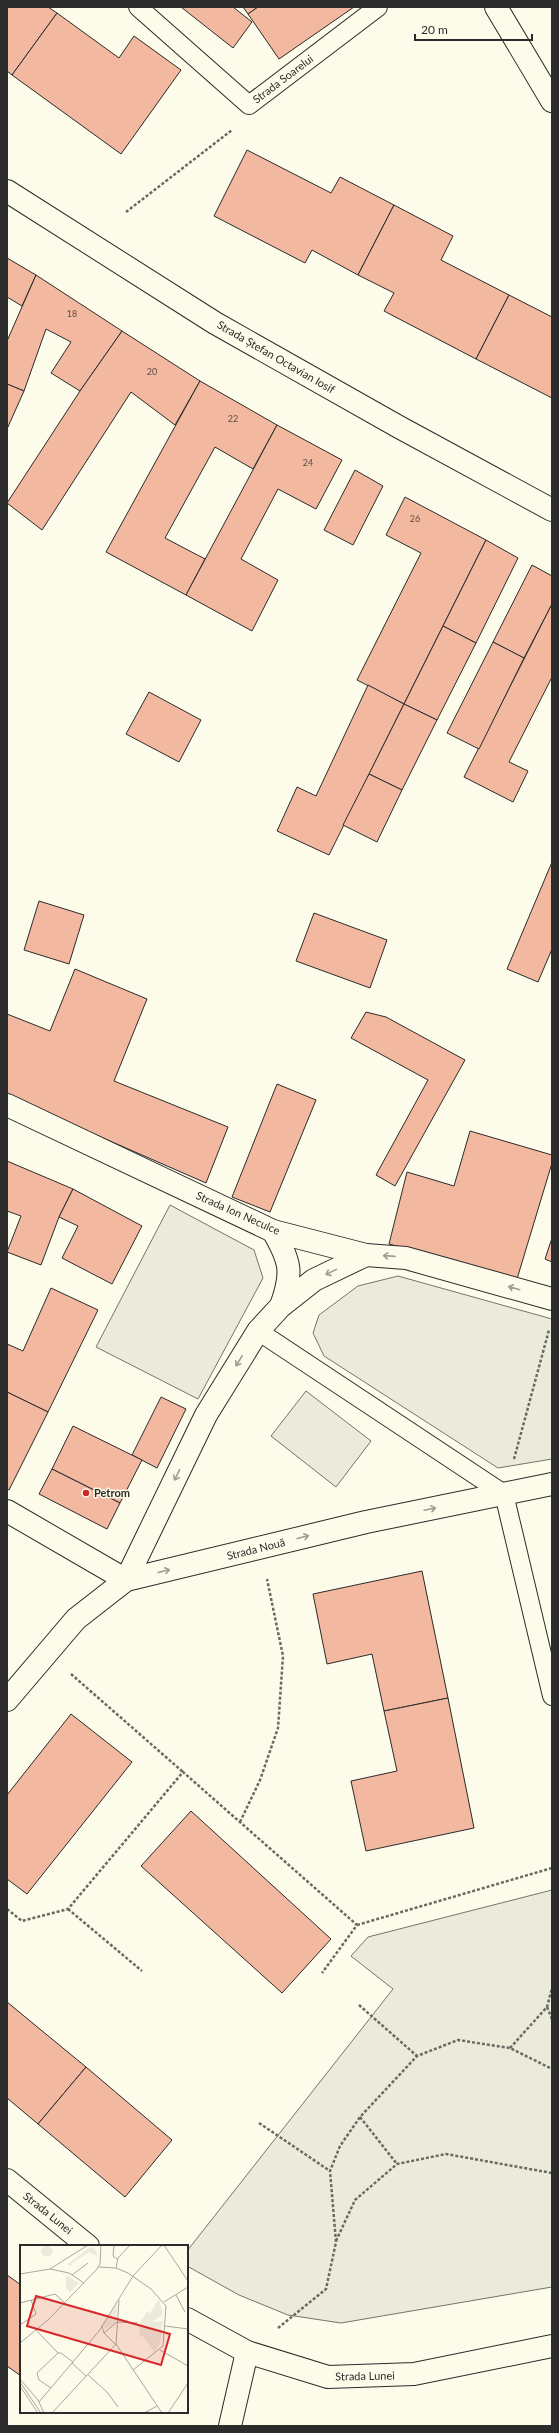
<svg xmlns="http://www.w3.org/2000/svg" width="559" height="2433" viewBox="0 0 559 2433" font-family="Lato,sans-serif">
<rect width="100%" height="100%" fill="#fdfbea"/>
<g fill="#ecebdb" stroke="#74746e">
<path d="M 170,1205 L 254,1250 L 263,1278 L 198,1399 L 96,1347 Z"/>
<path d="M 398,1276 L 552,1319 L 552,1459 L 498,1468 L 324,1356 L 313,1333 L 319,1315 L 358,1286 Z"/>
<path d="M 552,1890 L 552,2287 L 341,2323 L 288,2315 L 239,2295 L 187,2266 L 187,2251 L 393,1989 L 351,1956 L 368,1937 Z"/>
</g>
<path fill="#eceadb" stroke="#74746e" d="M 306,1391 L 371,1441 L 336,1487 L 271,1436 Z"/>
<g fill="#f2b8a0" stroke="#2b2b2b">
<path d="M 7,7 L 48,7 L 57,13 L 12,75 L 7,71 Z"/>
<path d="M 181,7 L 233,7 L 252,22 L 233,48 Z"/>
<path d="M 243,7 L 258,7 L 248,14 Z"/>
<path d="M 258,7 L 354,7 L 279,59 L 248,14 Z"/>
<path d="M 57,13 L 119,58 L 134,36 L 181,70 L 121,154 L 12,75 Z"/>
<path d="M 247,150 L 331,193 L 340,177 L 394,205 L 358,275 L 312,250 L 305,263 L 214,216 Z"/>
<path d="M 394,205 L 453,236 L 441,260 L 509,295 L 476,359 L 384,311 L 394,293 L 358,275 Z"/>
<path d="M 7,258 L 36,275 L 22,306 L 7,297 Z"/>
<path d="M 36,275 L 122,331 L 80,391 L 51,373 L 71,342 L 46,329 L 24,391 L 7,384 L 7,341 Z"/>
<path d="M 509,295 L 552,317 L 552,398 L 476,359 Z"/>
<path d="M 122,331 L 200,381 L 175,425 L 131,392 L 42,530 L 7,503 L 80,391 Z"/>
<path d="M 200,381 L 277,425 L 253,469 L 215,447 L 165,538 L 205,559 L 186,595 L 106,552 Z"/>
<path d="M 7,384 L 24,391 L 7,429 Z"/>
<path d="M 277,425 L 342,460 L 316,509 L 278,489 L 241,559 L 278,580 L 252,631 L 186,595 Z"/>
<path d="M 355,470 L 383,486 L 353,545 L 324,530 Z"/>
<path d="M 405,497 L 486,540 L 404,704 L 357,680 L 421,553 L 386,535 Z"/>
<path d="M 486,540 L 518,558 L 476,643 L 443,626 Z"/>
<path d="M 532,565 L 552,576 L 552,604 L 524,658 L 493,642 Z"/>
<path d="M 552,604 L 552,677 L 509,762 L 528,771 L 513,802 L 464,777 Z"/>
<path d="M 443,626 L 476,643 L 437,720 L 404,704 Z"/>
<path d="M 493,642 L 524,658 L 479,749 L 447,733 Z"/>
<path d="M 368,685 L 404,704 L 329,855 L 277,831 L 297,787 L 316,796 Z"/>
<path d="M 149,692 L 201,720 L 179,762 L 126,734 Z"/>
<path d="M 404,704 L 437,720 L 402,790 L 369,774 Z"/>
<path d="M 369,774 L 402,790 L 377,842 L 343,825 Z"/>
<path d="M 552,862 L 552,949 L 538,982 L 507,969 Z"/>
<path d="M 39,901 L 84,915 L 69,964 L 24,950 Z"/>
<path d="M 314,913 L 387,940 L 370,988 L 296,961 Z"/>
<path d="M 75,969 L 147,999 L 114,1081 L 228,1127 L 206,1183 L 7,1096 L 7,1014 L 50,1031 Z"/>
<path d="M 366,1012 L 386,1017 L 465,1060 L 395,1186 L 376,1175 L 428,1080 L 351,1038 Z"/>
<path d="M 277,1084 L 316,1100 L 270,1212 L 232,1197 Z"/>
<path d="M 470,1131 L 552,1155 L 552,1163 L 517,1279 L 389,1244 L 407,1172 L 454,1186 Z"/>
<path d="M 7,1161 L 73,1189 L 59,1217 L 41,1265 L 7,1252 L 21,1216 L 7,1211 Z"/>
<path d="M 73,1189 L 142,1226 L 112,1284 L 62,1258 L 78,1226 L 59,1217 Z"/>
<path d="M 552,1238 L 552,1262 L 545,1259 Z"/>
<path d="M 51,1288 L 98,1310 L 48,1412 L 7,1392 L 7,1344 L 23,1351 Z"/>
<path d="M 7,1392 L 48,1412 L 9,1490 L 7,1489 Z"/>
<path d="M 161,1397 L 186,1409 L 157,1468 L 132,1455 Z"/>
<path d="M 73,1426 L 142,1460 L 120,1503 L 52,1469 Z"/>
<path d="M 52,1469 L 120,1503 L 107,1529 L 39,1494 Z"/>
<path d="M 422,1571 L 448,1698 L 384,1711 L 372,1654 L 327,1664 L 313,1594 Z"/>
<path d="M 448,1698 L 474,1828 L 366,1851 L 351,1781 L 397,1771 L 384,1711 Z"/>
<path d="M 71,1714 L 132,1762 L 27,1894 L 7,1879 L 7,1795 Z"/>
<path d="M 191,1811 L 331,1939 L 282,1993 L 141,1866 Z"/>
<path d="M 7,2002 L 86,2067 L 38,2124 L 7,2098 Z"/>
<path d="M 86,2067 L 172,2140 L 125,2197 L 38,2124 Z"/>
<path d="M 7,2275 L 21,2285 L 21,2376 L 7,2366 Z"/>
</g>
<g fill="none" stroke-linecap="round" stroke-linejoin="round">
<defs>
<g id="service">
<path d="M 138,7 L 249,105 L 378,7"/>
<path d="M 258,1331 L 504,1494 L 552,1696"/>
</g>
<g id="minor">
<path d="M 496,7 L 552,101"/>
<path d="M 7,1105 L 273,1231 L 366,1255 L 406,1258 L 552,1299"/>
<path d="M 273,1231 C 291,1262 293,1273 281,1306"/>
<path d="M 7,1511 L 126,1580"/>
<path d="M 126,1580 L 206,1415 L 258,1331 L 281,1306 L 314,1280 L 366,1255"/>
<path d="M 7,1700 L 76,1619 L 126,1580 L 366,1522 L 552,1484"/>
<path d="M 7,2180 L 88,2246"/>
<path d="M 187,2319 L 247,2352 L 328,2377 L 414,2374 L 552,2346"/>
<path d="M 230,2426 L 247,2352"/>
</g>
<path id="primary" d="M 7,191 L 215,323 L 399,427 L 552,510"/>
</defs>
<use href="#service" stroke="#2b2b2b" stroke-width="20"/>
<use href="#minor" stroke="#2b2b2b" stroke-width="24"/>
<use href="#primary" stroke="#2b2b2b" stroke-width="24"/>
<g stroke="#6a6964" stroke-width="2.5" stroke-dasharray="3 2" stroke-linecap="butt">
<path d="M 126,212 L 232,130"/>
<path d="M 514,1459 L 549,1330"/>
<path d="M 71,1674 L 183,1772"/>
<path d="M 240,1822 L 260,1780 L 278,1728 L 283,1656 L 267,1579"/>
<path d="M 7,1909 L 22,1921 L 68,1909 L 183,1772 L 357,1925 L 322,1973"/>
<path d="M 68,1909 L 142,1971"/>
<path d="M 357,1925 L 552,1868"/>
<path d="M 359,2005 L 417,2056"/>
<path d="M 547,2007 L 552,2019"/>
<path d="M 510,2048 L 547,2007 L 552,1988"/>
<path d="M 360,2117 L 397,2164"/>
<path d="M 259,2123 L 330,2171"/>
<path d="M 336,2241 L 355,2200 L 397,2164 L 446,2154 L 552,2173"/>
<path d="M 278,2328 L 326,2289 L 336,2242 L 330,2171 L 340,2146 L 360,2117 L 417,2056 L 458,2040 L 510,2048 L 552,2069"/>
</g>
<use href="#service" stroke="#fdfbea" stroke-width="18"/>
<use href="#minor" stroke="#fdfbea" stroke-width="22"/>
<use href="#primary" stroke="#fdfbea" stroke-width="22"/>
</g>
<defs><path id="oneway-shaft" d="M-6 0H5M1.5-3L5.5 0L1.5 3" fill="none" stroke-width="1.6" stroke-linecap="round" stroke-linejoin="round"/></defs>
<g stroke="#9e9d94">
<use href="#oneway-shaft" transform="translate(389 1256) rotate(-176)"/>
<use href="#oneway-shaft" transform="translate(331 1272) rotate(154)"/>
<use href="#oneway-shaft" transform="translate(514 1288) rotate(-164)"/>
<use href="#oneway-shaft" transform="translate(239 1361) rotate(122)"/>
<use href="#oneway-shaft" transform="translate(177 1475) rotate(116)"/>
<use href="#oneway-shaft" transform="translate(430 1509) rotate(-12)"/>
<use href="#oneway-shaft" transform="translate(303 1537) rotate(-14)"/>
<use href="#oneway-shaft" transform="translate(164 1571) rotate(-14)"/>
</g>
<circle fill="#c62828" stroke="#fdfbea" stroke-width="1.5" cx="86" cy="1493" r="4"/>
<g text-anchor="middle" stroke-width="3" stroke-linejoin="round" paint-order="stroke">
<g font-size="9" fill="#5d4e48">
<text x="72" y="317">18</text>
<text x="152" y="375">20</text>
<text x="233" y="422">22</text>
<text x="308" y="466">24</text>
<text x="415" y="522">26</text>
</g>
<g font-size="11" fill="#2b2b2b" stroke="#fdfbea">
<text transform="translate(283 79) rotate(-37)" y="4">Strada Soarelui</text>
<text transform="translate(276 357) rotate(30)" y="4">Strada Ștefan Octavian Iosif</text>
<text transform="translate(238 1213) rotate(24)" y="4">Strada Ion Neculce</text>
<text transform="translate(256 1549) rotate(-14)" y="4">Strada Nouă</text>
<text transform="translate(48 2213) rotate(39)" y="4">Strada Lunei</text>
<text transform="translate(365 2376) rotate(-1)" y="4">Strada Lunei</text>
</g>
<g font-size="11" font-weight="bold" fill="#2b2b2b" stroke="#fdfbea" text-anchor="start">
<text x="94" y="1497">Petrom</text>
</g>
</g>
<g transform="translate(20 2245)">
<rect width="168" height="168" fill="#fdfbea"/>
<path d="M21.5 6a5.5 5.5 0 1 1 11 0a5.5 5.5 0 1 1-11 0ZM 74,2 L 78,12 L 69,7 L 52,18 L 51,22 L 48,19 L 69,3 ZM 46,30 L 59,38 L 50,47 L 46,43 ZM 139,54 L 143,69 L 132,77 L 143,76 L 140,99 L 134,107 L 123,91 L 119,92 L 120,77 L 127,67 L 130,68 ZM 97,58 L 96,77 L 85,85 L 83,80 Z" fill="#ecebdb"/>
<path fill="none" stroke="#a9a89e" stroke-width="1" d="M 94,0 L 93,11 L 97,14M 144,0 L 168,36M 79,22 L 96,23 L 108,28 L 131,44 L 146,61 L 143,101 L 113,125M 96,23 L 98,13 L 110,0M 30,24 L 49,28 L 64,38M 0,29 L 30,24 L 68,0M 52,30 L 68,18M 156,50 L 165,67M 99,55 L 96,99 L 142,168M 144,57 L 168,42M 0,58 L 35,49 L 45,58M 0,80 L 16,69 L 11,55M 82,81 L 84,88 L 95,99M 145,81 L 168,84M 16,85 L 38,108 L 41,108 L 53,117M 84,88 L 97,77 L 118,78M 0,98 L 28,75 L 77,24 L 80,19 L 81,0M 140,105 L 168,121M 52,118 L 66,131M 68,130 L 87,147 L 98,162M 0,134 L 18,155 L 24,168M 0,137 L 21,168M 0,141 L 18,168M 31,143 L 19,135 L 17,128 L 38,108M 19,157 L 79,86 L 113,31 L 142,0M 32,168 L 96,99M 124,168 L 137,161M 148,168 L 168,138"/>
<path fill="#d62828" fill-opacity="0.15" stroke="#d62828" stroke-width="2" d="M 16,51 L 150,89 L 141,120 L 7,81 Z"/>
<rect width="168" height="168" fill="none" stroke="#2b2b2b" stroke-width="2"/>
</g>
<rect width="559" height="2433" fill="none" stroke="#2b2b2b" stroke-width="16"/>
<path d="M415 34v6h117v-6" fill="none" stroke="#2b2b2b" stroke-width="2"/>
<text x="421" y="34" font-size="12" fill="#2b2b2b" stroke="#fdfbea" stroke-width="3" paint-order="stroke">20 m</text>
</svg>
